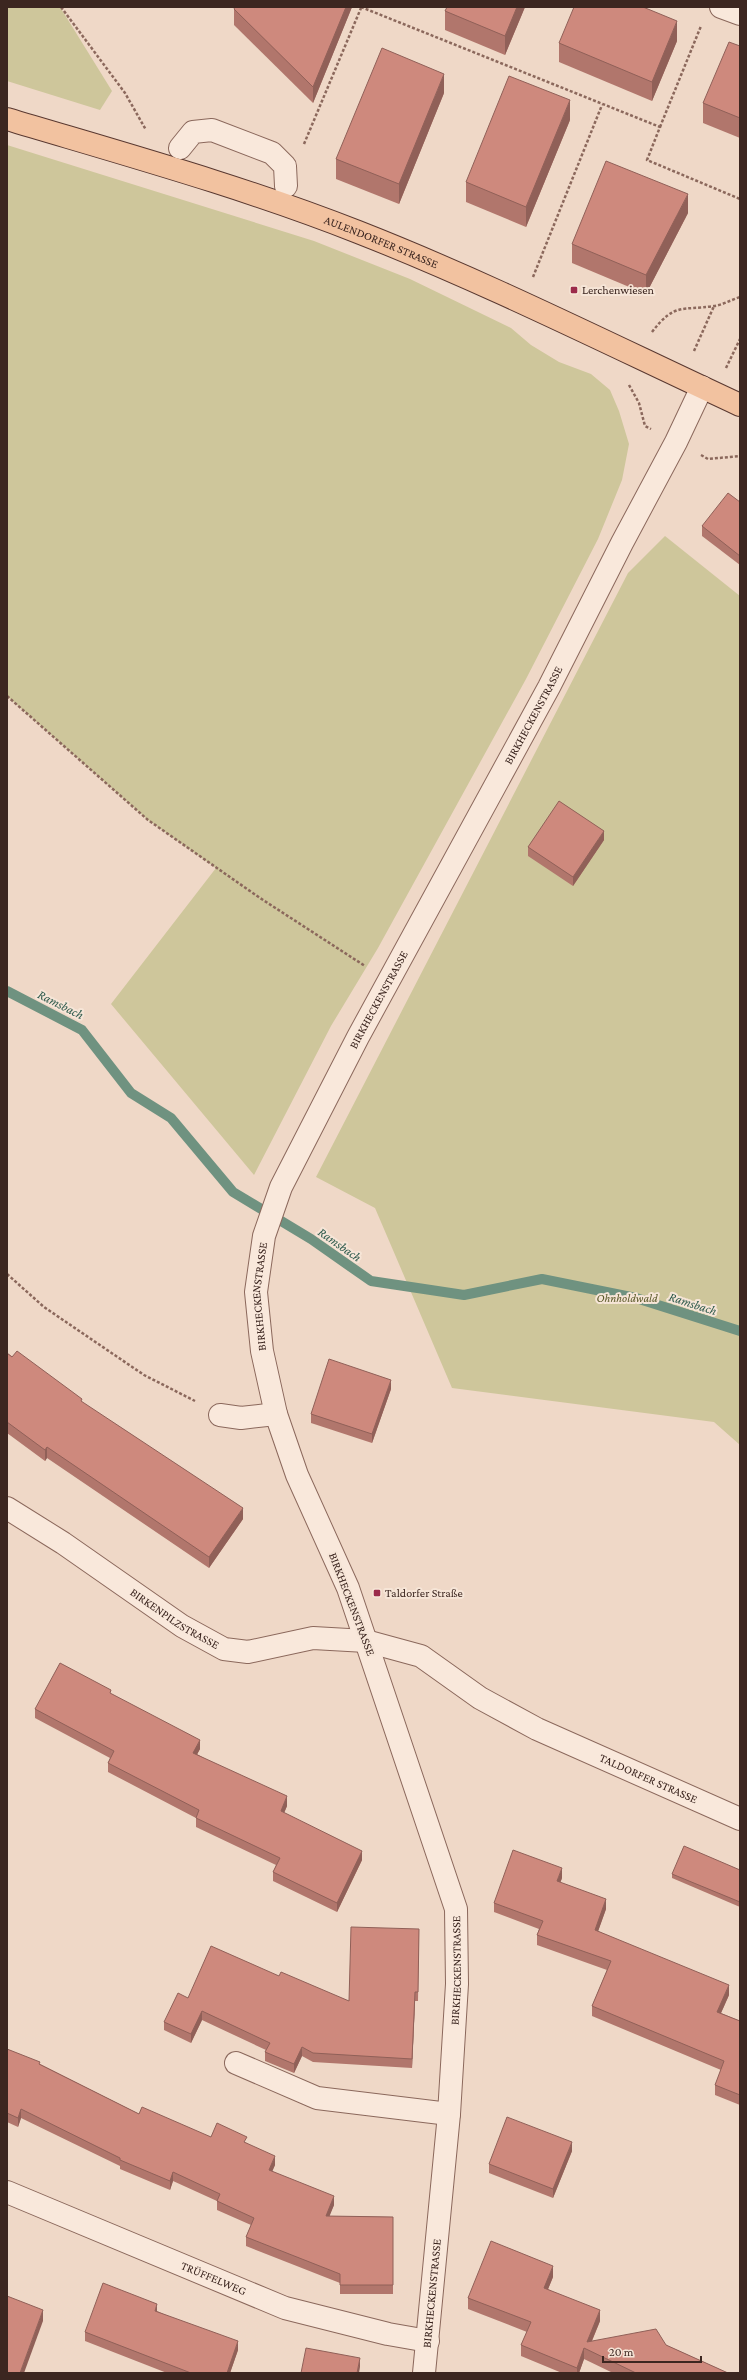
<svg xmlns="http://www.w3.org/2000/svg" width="747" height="2380" viewBox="0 0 747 2380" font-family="'Crimson Pro',serif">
<rect width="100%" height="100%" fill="#efd8c7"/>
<g fill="#cec69b">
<path d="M 7,7 L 60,7 L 112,91 L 100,110 L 7,81 Z"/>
<path d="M 7,145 L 314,241 L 410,279 L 511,328 L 531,345 L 559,362 L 591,374 L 610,390 L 619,411 L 629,444 L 622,480 L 598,539 L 526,679 L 378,948 L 331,1026 L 254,1175 L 111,1004 L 216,868 L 148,820 L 7,696 Z"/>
<path d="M 665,536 L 740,596 L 740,1445 L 714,1422 L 452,1388 L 375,1208 L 316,1177 L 628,573 Z"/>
</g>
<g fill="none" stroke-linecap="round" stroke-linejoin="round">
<path stroke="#6f9280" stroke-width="10" d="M 7,991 L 82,1030 L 131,1093 L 171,1118 L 233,1192 L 311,1239 L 371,1281 L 464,1295 L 542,1279 L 636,1298 L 740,1331"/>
<defs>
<g id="minor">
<path d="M 721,7 L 740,14"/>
<path d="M 180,148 L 193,132 L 212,130 L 272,153 L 285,166 L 286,186"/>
<path d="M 220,1415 L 241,1418 L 276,1414"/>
<path id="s1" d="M 7,1508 L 63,1543 L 182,1626 L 224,1649 L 248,1652 L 313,1638 L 366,1641 L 421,1656 L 480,1698 L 537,1729 L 740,1819"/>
<path d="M 236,2063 L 317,2098 L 449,2114"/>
<path id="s2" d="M 7,2192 L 285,2308 L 388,2334 L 428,2341"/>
<path id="s3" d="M 424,2373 L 449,2114 L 457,1984 L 456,1909 L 348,1588 L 297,1475 L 276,1414 L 262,1351 L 256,1292 L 264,1236 L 281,1187 L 358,1037 L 549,687 L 622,543 L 676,442 L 702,387"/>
</g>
<g id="major">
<path id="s4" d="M 7,119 C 124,154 244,187 358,232 C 488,283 613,346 740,405"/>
</g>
</defs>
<use href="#minor" stroke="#8b685c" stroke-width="24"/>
<use href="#major" stroke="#593830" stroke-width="24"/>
<g stroke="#8b685c" stroke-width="2.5" stroke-dasharray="3 2" stroke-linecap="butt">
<path d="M 61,7 L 125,93 L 146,130"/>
<path d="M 361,7 L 660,127 L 647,160 L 740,199"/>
<path d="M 660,127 L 701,26"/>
<path d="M 304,144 L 361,8"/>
<path d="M 533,277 L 602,105"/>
<path d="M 652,332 C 675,302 682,311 714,306 C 722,305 731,300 740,297"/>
<path d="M 694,351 L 714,306"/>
<path d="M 726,368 L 740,339"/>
<path d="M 629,385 L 639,403 L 645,426 L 651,429"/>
<path d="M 701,455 L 708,459 L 740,456"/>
<path d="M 7,696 L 148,820 L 260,898 L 365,966"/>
<path d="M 7,1274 L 44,1307 L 144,1375 L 195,1401"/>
</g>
<use href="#minor" stroke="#f9e8db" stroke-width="22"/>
<use href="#major" stroke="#f2c2a0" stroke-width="22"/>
</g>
<g fill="#b1766c">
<path d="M 352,7 L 313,103 L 234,25 L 234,9 Z"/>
<path d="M 447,7 L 525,7 L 505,55 L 445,30 L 445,11 Z"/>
<path d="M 677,41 L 652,101 L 559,62 L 559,43 Z"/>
<path d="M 740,46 L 740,138 L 703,123 L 703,103 Z"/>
<path d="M 444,93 L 399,204 L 336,179 L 336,159 Z"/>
<path d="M 570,120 L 526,227 L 466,202 L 466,182 Z"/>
<path d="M 688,213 L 646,294 L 572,263 L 572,244 Z"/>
<path d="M 740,502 L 740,565 L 702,536 L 702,526 Z"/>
<path d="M 604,840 L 573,886 L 528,856 L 528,847 Z"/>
<path d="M 7,1353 L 82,1403 L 243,1519 L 209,1568 L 47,1458 L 45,1461 L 7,1433 Z"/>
<path d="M 391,1389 L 372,1443 L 311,1423 L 311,1414 Z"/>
<path d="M 111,1694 L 200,1749 L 197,1754 L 287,1806 L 284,1813 L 362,1860 L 337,1912 L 273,1881 L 273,1872 L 276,1865 L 196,1827 L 196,1818 L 108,1772 L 108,1763 L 110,1758 L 35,1718 L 35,1709 Z"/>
<path d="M 740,1870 L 740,1907 L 672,1878 L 672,1874 Z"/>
<path d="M 562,1878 L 560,1883 L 606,1909 L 598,1931 L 729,1995 L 721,2013 L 740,2021 L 740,2105 L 715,2095 L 715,2085 L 721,2070 L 592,2016 L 592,2006 L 607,1970 L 537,1945 L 537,1935 L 539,1929 L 494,1912 L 494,1903 Z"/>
<path d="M 419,1929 L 418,2001 L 415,2001 L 412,2068 L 313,2062 L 302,2056 L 294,2073 L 265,2061 L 265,2052 L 266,2050 L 202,2020 L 191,2043 L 164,2030 L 164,2022 L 188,1998 L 279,1976 L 349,2001 Z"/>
<path d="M 7,2049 L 40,2064 L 139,2114 L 211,2137 L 247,2143 L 275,2165 L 272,2171 L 334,2205 L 329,2216 L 393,2217 L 393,2294 L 340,2294 L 340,2283 L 246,2246 L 246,2237 L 251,2225 L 217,2210 L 217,2201 L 173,2181 L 170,2190 L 120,2169 L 120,2166 L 21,2118 L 18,2127 L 7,2122 Z"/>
<path d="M 572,2151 L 553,2198 L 489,2173 L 489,2164 Z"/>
<path d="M 553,2277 L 548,2289 L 600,2321 L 592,2341 L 666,2345 L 728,2373 L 613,2373 L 584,2359 L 579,2373 L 562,2373 L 521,2356 L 521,2345 L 527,2332 L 468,2309 L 468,2298 Z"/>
<path d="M 157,2311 L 238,2350 L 230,2373 L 167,2373 L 85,2341 L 85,2332 Z"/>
</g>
<g fill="#906058">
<path d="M 346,7 L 352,7 L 313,103 L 313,87 Z"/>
<path d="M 517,7 L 525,7 L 505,55 L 505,36 Z"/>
<path d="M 677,21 L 677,41 L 652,101 L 652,82 Z"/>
<path d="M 444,74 L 444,93 L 399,204 L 399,184 Z"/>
<path d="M 570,100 L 570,120 L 526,227 L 526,207 Z"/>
<path d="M 688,194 L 688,213 L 646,294 L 646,275 Z"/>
<path d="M 604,831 L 604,840 L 573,886 L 573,877 Z"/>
<path d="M 391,1380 L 391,1389 L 372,1443 L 372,1434 Z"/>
<path d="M 47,1447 L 47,1458 L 45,1461 L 45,1450 Z"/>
<path d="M 243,1508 L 243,1519 L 209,1568 L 209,1557 Z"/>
<path d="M 200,1740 L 200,1749 L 193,1762 L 193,1753 Z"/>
<path d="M 287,1796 L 287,1806 L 281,1820 L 281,1811 Z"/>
<path d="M 362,1851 L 362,1860 L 337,1912 L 337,1903 Z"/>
<path d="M 562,1868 L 562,1878 L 557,1891 L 557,1881 Z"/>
<path d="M 606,1899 L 606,1909 L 595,1940 L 595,1930 Z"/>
<path d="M 729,1985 L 729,1995 L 717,2022 L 717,2012 Z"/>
<path d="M 415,1992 L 415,2001 L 412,2068 L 412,2059 Z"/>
<path d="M 202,2011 L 202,2020 L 191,2043 L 191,2034 Z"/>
<path d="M 302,2047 L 302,2056 L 294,2073 L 294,2064 Z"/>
<path d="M 21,2109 L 21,2118 L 18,2127 L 18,2118 Z"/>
<path d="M 572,2142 L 572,2151 L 553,2198 L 553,2189 Z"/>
<path d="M 275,2156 L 275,2165 L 269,2179 L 269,2170 Z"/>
<path d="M 173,2172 L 173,2181 L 170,2190 L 170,2181 Z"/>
<path d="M 334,2196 L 334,2205 L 326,2225 L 326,2216 Z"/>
<path d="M 553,2266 L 553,2277 L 544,2299 L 544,2288 Z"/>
<path d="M 157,2304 L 157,2313 L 155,2311 Z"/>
<path d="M 43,2310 L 43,2321 L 24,2373 L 20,2373 Z"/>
<path d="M 600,2310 L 600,2321 L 588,2350 L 587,2342 Z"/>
<path d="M 238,2341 L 238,2350 L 230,2373 L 227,2373 Z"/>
<path d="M 584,2348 L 584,2359 L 579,2373 L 577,2373 L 577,2368 Z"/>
<path d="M 360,2358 L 360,2367 L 359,2373 L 357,2373 Z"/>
</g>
<g fill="#ce897d" stroke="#906058">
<path d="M 235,7 L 346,7 L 313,87 L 234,9 Z"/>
<path d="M 447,7 L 517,7 L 505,36 L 445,11 Z"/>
<path d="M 574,7 L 643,7 L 677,21 L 652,82 L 559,43 Z"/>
<path d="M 729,42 L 740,46 L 740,118 L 703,103 Z"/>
<path d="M 382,48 L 444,74 L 399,184 L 336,159 Z"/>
<path d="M 509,76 L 570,100 L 526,207 L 466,182 Z"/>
<path d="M 606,161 L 688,194 L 646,275 L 572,244 Z"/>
<path d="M 728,493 L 740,502 L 740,556 L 702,526 Z"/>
<path d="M 559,801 L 604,831 L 573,877 L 528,847 Z"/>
<path d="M 17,1351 L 82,1399 L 81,1401 L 243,1508 L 209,1557 L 47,1447 L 45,1450 L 7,1422 L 7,1353 L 12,1357 Z"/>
<path d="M 329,1359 L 391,1380 L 372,1434 L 311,1414 Z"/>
<path d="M 60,1663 L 111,1690 L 110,1693 L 200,1740 L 193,1753 L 287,1796 L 281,1811 L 362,1851 L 337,1903 L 273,1872 L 280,1858 L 196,1818 L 199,1810 L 108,1763 L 114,1751 L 35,1709 Z"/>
<path d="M 684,1846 L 740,1870 L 740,1902 L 672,1874 Z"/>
<path d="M 513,1850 L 562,1868 L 557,1881 L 606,1899 L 595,1930 L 729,1985 L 717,2012 L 740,2021 L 740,2095 L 715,2085 L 724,2061 L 592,2006 L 611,1961 L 537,1935 L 543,1921 L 494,1903 Z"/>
<path d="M 351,1927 L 419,1929 L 418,1992 L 415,1992 L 412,2059 L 313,2053 L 302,2047 L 294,2064 L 265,2052 L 270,2043 L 202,2011 L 191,2034 L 164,2022 L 178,1993 L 188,1998 L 211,1946 L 279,1976 L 281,1972 L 349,2001 Z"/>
<path d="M 7,2049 L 40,2062 L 39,2064 L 139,2114 L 142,2107 L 211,2137 L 217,2123 L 247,2137 L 244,2142 L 275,2156 L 269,2170 L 334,2196 L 326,2216 L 393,2217 L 393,2285 L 340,2285 L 340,2274 L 246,2237 L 254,2218 L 217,2201 L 220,2194 L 173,2172 L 170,2181 L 120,2160 L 120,2158 L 21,2109 L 18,2118 L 7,2113 Z"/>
<path d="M 507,2117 L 572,2142 L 553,2189 L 489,2164 Z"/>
<path d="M 491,2241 L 553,2266 L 544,2288 L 600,2310 L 587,2342 L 656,2329 L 666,2345 L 728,2373 L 636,2373 L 584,2348 L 577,2368 L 521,2345 L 531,2322 L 468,2298 Z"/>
<path d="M 103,2283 L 157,2304 L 155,2311 L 238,2341 L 227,2373 L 191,2373 L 85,2332 Z"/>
<path d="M 7,2296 L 43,2310 L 20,2373 L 7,2373 Z"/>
<path d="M 306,2348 L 360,2358 L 357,2373 L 301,2373 Z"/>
</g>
<g fill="#9b2b4a" stroke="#f6e5d7" stroke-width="1.5">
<rect x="570" y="286" width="8" height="8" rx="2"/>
<rect x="373" y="1589" width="8" height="8" rx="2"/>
</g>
<g text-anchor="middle" stroke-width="4" stroke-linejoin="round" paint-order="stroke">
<g font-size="12" fill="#3c2620" stroke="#f6e5d7">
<text dy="4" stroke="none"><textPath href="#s4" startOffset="394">AULENDORFER STRASSE</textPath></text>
<text dy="4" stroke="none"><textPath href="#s3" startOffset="1760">BIRKHECKENSTRASSE</textPath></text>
<text dy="4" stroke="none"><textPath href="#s3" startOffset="1436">BIRKHECKENSTRASSE</textPath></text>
<text dy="4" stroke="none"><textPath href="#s3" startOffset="1112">BIRKHECKENSTRASSE</textPath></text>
<text transform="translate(352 1604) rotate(69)" y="4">BIRKHECKENSTRASSE</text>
<text dy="4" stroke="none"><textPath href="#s1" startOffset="201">BIRKENPILZSTRASSE</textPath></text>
<text dy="4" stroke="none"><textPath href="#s1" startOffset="719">TALDORFER STRASSE</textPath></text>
<text dy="4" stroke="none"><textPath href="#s3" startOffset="404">BIRKHECKENSTRASSE</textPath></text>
<text dy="4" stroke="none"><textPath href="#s2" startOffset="224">TRÜFFELWEG</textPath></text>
<text dy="4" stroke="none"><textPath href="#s3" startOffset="80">BIRKHECKENSTRASSE</textPath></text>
</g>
<g font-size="12" fill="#3c2620" stroke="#f6e5d7" text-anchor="start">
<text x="582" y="294">Lerchenwiesen</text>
<text x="385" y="1597">Taldorfer Straße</text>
</g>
<g font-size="12" font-style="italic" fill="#585726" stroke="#f6e5d7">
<text x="627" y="1302">Ohnholdwald</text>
</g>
<g font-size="13" font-style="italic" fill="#2f5b4d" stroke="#f6e5d7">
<text transform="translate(61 1004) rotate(27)" y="5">Ramsbach</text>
<text transform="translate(340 1244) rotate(35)" y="5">Ramsbach</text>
<text transform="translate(693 1303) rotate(18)" y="5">Ramsbach</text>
</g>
</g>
<rect width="747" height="2380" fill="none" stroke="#3c2620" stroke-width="16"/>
<path d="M603 2356v6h98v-6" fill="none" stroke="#3c2620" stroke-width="2"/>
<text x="609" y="2356" font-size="12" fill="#3c2620" stroke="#f6e5d7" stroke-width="3" paint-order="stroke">20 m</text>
</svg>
